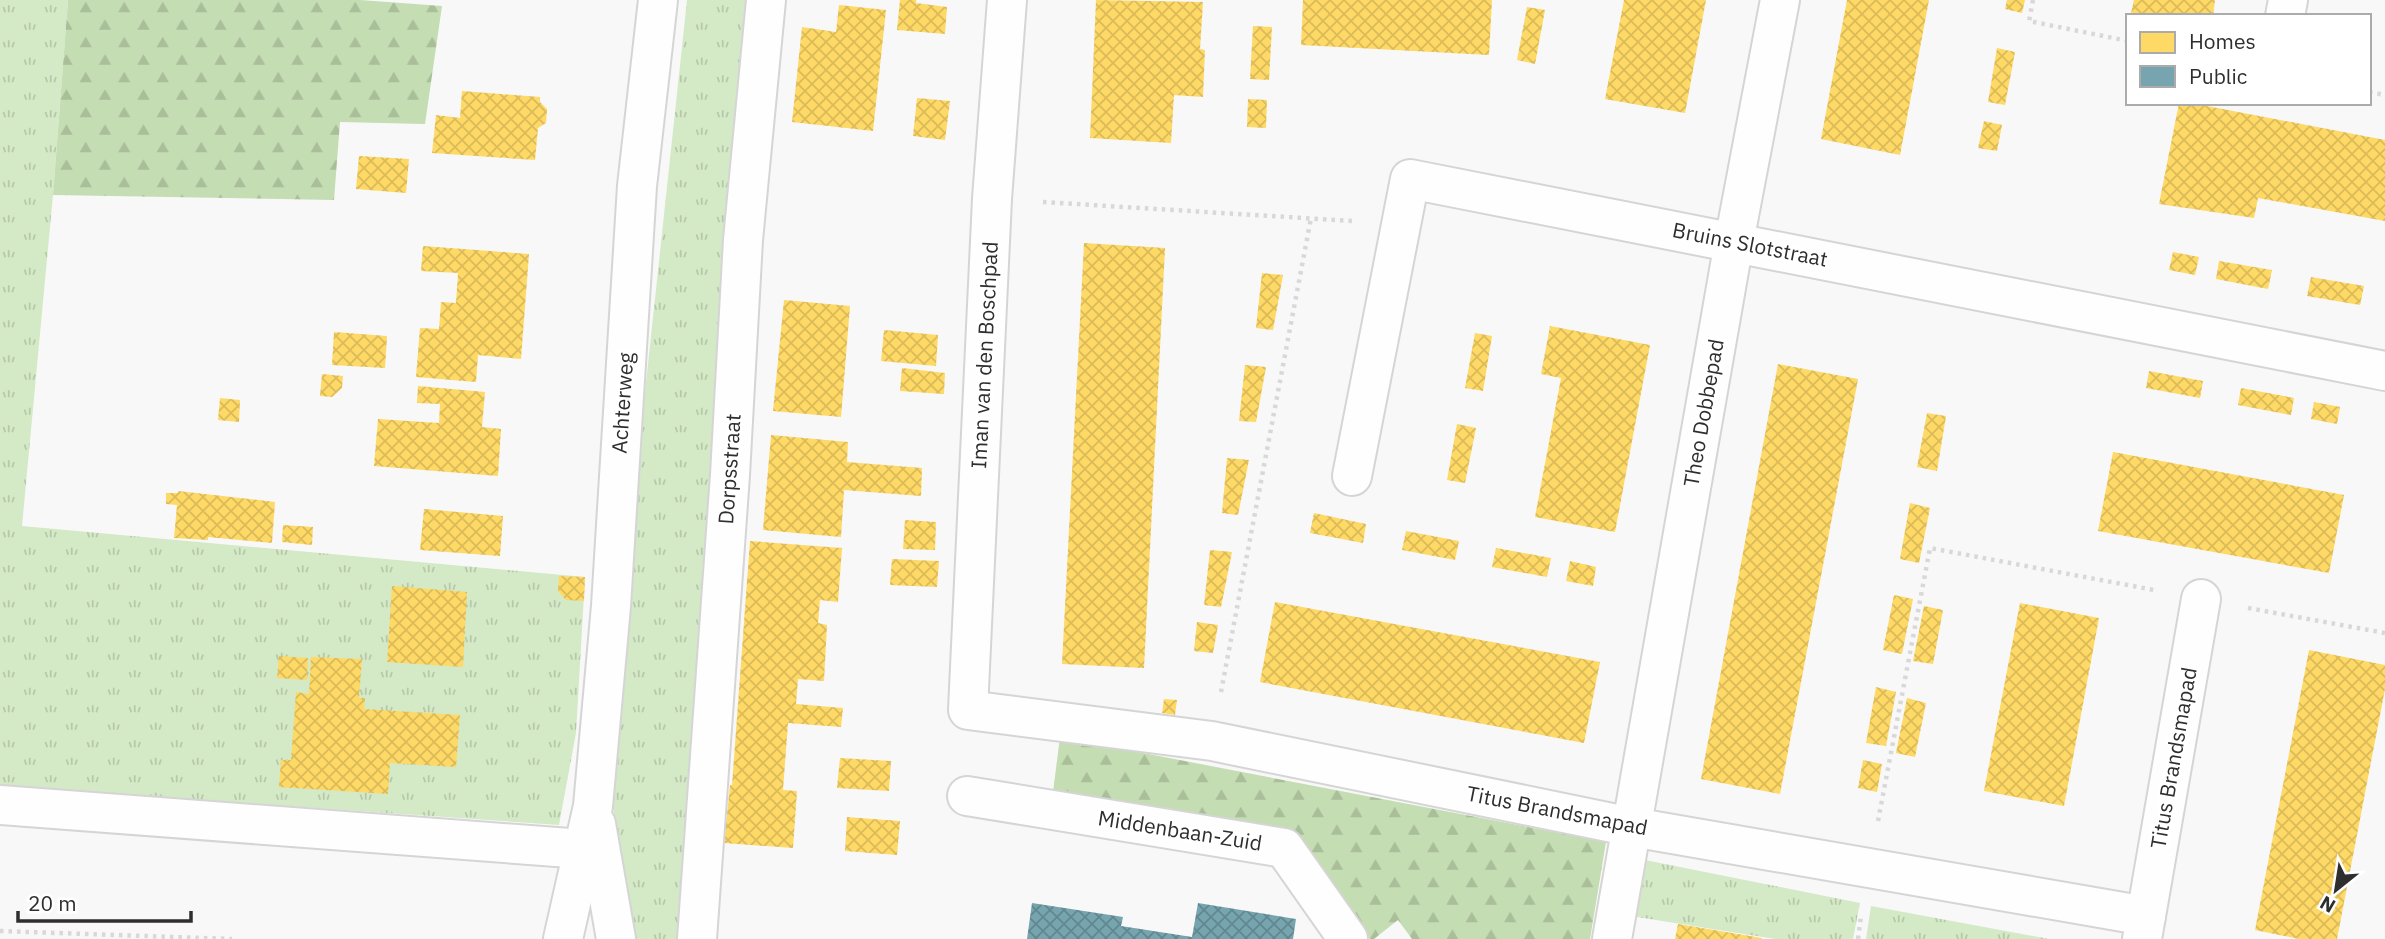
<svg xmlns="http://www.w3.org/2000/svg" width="2385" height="939" viewBox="0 0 2385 939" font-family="'IBM Plex Sans',sans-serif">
<defs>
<pattern id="grass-tufts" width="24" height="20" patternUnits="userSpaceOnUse" patternTransform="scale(1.75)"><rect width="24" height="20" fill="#d4e9c6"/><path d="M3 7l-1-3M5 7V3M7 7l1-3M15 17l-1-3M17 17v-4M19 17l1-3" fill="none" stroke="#b6c8aa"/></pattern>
<pattern id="forest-firs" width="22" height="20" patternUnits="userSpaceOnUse" patternTransform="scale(1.75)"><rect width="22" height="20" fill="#c4ddb2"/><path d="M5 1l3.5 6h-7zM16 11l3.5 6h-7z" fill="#a9be99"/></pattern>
<pattern id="homes-cross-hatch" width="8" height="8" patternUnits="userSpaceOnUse" patternTransform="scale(1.75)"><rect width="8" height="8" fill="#ffd966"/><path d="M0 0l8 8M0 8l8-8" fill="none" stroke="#dbbb59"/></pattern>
<pattern id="public-cross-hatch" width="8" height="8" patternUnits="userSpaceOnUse" patternTransform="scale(1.75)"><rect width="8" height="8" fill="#76a5af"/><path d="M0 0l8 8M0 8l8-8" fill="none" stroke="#61878f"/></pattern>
</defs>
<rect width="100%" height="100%" fill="#f8f8f8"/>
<g fill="url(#grass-tufts)">
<path d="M 0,0 L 68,0 L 53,195 L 22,526 L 585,577 L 576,733 L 559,825 L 0,786 Z"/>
<path d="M 687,0 L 746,0 L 678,939 L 635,939 L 624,886 L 612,798 L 617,771 L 636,476 Z"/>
<path d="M 1640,859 L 1860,903 L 1853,939 L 1775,939 L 1631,916 Z"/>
<path d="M 1871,906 L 2049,939 L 2050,939 L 1866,939 Z"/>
</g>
<g fill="url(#forest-firs)">
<path d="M 68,0 L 360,0 L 442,6 L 425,124 L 340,122 L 334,200 L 53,195 Z"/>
<path d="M 1060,737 L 1606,842 L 1590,939 L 1412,939 L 1398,920 L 1374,939 L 1370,939 L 1290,831 L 1053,792 Z"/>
</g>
<g fill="url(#homes-cross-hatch)">
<path d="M 900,0 L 916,0 L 916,3 L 947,7 L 945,34 L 897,30 Z"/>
<path d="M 1096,0 L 1203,2 L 1200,49 L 1205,50 L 1203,97 L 1174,95 L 1171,143 L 1090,138 Z"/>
<path d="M 1303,0 L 1492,0 L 1489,55 L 1301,45 Z"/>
<path d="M 1624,0 L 1706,0 L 1685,113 L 1605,99 Z"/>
<path d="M 1847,0 L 1929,0 L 1900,155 L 1821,139 Z"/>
<path d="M 2007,0 L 2025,0 L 2022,13 L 2005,9 Z"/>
<path d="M 2134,0 L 2215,0 L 2213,16 L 2148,16 L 2131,13 Z"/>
<path d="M 839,5 L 886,10 L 873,131 L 792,122 L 802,27 L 836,32 Z"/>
<path d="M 1527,7 L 1545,10 L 1535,64 L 1517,60 Z"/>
<path d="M 1253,26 L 1272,27 L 1269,80 L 1250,79 Z"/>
<path d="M 1997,48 L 2015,52 L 2005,105 L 1988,102 Z"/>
<path d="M 462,91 L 540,97 L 540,102 L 547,109 L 546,123 L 538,128 L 535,160 L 432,153 L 436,115 L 460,118 Z"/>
<path d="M 917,98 L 950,101 L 945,140 L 913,136 Z"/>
<path d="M 1248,99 L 1267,100 L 1266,128 L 1247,127 Z"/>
<path d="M 2179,103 L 2191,103 L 2385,140 L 2385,221 L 2258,198 L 2254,218 L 2159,204 Z"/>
<path d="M 1984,121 L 2002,125 L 1997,151 L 1978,148 Z"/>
<path d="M 359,156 L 409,159 L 406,193 L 356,189 Z"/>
<path d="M 1084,243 L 1165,248 L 1144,668 L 1062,664 Z"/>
<path d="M 423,246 L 529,254 L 521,359 L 478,355 L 476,382 L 416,377 L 420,328 L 439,329 L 441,302 L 456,303 L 458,273 L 421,271 Z"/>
<path d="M 2173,252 L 2199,257 L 2195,275 L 2169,270 Z"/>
<path d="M 2219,261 L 2272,270 L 2268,289 L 2216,279 Z"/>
<path d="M 1262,273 L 1283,275 L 1273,330 L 1256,328 Z"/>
<path d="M 2311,277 L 2364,286 L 2360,305 L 2307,296 Z"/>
<path d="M 784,300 L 850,306 L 841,417 L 773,411 Z"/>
<path d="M 1550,326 L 1650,345 L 1615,532 L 1535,517 L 1561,378 L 1541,374 Z"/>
<path d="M 884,330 L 938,335 L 936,366 L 881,361 Z"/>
<path d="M 334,332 L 387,336 L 385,368 L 332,365 Z"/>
<path d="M 1475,333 L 1492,336 L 1483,391 L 1465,388 Z"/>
<path d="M 1778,364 L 1858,379 L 1780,794 L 1701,779 Z"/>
<path d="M 1245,365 L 1266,367 L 1256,422 L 1239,421 Z"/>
<path d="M 902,368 L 945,373 L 944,394 L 900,391 Z"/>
<path d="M 2149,371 L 2203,381 L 2200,398 L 2146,388 Z"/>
<path d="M 322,374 L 343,376 L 342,388 L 332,397 L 320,396 Z"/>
<path d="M 418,386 L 485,392 L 482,427 L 501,429 L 498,476 L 374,466 L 378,419 L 439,423 L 440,404 L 417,403 Z"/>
<path d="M 2241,388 L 2294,398 L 2291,415 L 2238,405 Z"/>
<path d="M 220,398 L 240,400 L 239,422 L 218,420 Z"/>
<path d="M 2314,402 L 2340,407 L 2337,424 L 2311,419 Z"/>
<path d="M 1927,413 L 1946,416 L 1937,471 L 1917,467 Z"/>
<path d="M 1457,424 L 1476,428 L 1465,483 L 1447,480 Z"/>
<path d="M 771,435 L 848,442 L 847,462 L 922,468 L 921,496 L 844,490 L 841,537 L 763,530 Z"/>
<path d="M 2113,452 L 2344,495 L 2329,573 L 2098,531 Z"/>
<path d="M 1227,458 L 1249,460 L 1238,515 L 1222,513 Z"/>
<path d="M 178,491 L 275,502 L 272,543 L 208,537 L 208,540 L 174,538 L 177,505 L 166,504 L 166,493 L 178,493 Z"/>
<path d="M 1910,503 L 1930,508 L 1919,563 L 1900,559 Z"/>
<path d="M 424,509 L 503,516 L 500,556 L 420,550 Z"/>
<path d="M 1314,513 L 1366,524 L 1363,543 L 1310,533 Z"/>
<path d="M 905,520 L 936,522 L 935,550 L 903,549 Z"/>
<path d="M 283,525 L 313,527 L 312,545 L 282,542 Z"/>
<path d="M 1406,531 L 1459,541 L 1455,560 L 1402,550 Z"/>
<path d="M 750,541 L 842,548 L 838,602 L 820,600 L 818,623 L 827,625 L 824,681 L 798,679 L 796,704 L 843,708 L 841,727 L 788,723 L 783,790 L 797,791 L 793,848 L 724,843 L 730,785 L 732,785 Z"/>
<path d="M 1496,548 L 1551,558 L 1547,577 L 1492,567 Z"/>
<path d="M 1210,550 L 1232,552 L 1221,607 L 1204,605 Z"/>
<path d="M 892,559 L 939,561 L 937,587 L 890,585 Z"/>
<path d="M 1570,561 L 1596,567 L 1593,586 L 1566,581 Z"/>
<path d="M 559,576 L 585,577 L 584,601 L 566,600 L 558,591 Z"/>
<path d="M 392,586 L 467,592 L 463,667 L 387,662 Z"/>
<path d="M 1894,595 L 1913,599 L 1902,654 L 1883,650 Z"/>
<path d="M 1275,602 L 1600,662 L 1584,743 L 1260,682 Z"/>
<path d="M 2020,603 L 2099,618 L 2064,806 L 1984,791 Z"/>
<path d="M 1924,606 L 1943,610 L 1933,664 L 1913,661 Z"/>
<path d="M 1197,622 L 1218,625 L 1213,653 L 1194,651 Z"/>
<path d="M 2309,650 L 2385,665 L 2385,689 L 2337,939 L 2299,939 L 2255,930 Z"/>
<path d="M 279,656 L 308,658 L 307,680 L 277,678 Z"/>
<path d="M 311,657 L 362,659 L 359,698 L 365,698 L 364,709 L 460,715 L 456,767 L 390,763 L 388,794 L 279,787 L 281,760 L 291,760 L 296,692 L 309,694 Z"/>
<path d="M 1876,687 L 1896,692 L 1886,746 L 1866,743 Z"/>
<path d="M 1907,698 L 1926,703 L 1915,757 L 1896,753 Z"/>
<path d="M 1164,699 L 1177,700 L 1175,715 L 1162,713 Z"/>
<path d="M 840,758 L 891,761 L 889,791 L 837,788 Z"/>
<path d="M 1863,760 L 1882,764 L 1877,792 L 1858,788 Z"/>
<path d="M 847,817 L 900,821 L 897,855 L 845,851 Z"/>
<path d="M 1678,924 L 1762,938 L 1762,939 L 1675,939 Z"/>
</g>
<path fill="url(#public-cross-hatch)" d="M 1032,903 L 1123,917 L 1121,926 L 1192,937 L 1198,903 L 1296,919 L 1293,939 L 1027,939 Z"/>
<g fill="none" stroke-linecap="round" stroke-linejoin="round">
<defs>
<g id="minor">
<path d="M 1007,0 L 992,199 L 968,710 L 1212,741 L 1632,827 L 2146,916"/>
<path d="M 2285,16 L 2288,0"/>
<path d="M 1352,476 L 1410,179 L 2385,371"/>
<path d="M 967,796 L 1284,848 L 1348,939"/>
<path d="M 0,805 L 583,849"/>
<path d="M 596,824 L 616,939"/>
<path d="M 563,939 L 593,806 L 611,606 L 637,186 L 658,0"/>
<path d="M 697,939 L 730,475 L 743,240 L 766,0"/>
<path d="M 1612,939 L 1734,242 L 1780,0"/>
<path d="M 2142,939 L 2201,599"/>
</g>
</defs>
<use href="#minor" stroke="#d5d5d5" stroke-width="42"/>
<g stroke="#d8d8d8" stroke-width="4.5" stroke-dasharray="3.5 5" stroke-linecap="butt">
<path d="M 2033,0 L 2029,21 L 2128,41"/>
<path d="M 2369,92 L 2385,95"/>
<path d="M 1043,202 L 1352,221"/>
<path d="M 2248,608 L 2385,633"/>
<path d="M 1221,692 L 1311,218"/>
<path d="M 1878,821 L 1930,548 L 2154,590"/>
<path d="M 0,931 L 232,939"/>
<path d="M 1858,939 L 1861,916"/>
</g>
<use href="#minor" stroke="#fefefe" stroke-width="38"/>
</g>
<g text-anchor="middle" stroke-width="7" stroke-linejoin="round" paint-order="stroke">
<g font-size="21" fill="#2e2e2e" stroke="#fff">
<text transform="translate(1750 245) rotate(11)" y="7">Bruins Slotstraat</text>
<text transform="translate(985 355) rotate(-87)" y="7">Iman van den Boschpad</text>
<text transform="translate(623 403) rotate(-86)" y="7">Achterweg</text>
<text transform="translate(1704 413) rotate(-80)" y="7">Theo Dobbepad</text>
<text transform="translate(730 469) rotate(-86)" y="7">Dorpsstraat</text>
<text transform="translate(2174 758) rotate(-80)" y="7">Titus Brandsmapad</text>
<text transform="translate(1557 811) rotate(11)" y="7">Titus Brandsmapad</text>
<text transform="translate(1180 831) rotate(9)" y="7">Middenbaan-Zuid</text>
</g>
</g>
<rect x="2126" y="14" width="245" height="91" fill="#ffffff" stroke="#ababab" stroke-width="2"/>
<rect x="2140" y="32" width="35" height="21" fill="#ffd966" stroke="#ababab" stroke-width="2"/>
<text x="2189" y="49" font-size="21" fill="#2e2e2e">Homes</text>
<rect x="2140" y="66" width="35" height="21" fill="#76a5af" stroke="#ababab" stroke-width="2"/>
<text x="2189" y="84" font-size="21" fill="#2e2e2e">Public</text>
<g transform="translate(2336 890) rotate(210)" stroke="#ffffff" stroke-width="5" paint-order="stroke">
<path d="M0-5L12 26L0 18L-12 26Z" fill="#2e2e2e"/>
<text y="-10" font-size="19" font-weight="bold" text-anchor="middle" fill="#2e2e2e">N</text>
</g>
<path d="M18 911v10h173v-10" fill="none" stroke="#2e2e2e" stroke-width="3.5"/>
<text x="28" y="911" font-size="21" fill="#2e2e2e" stroke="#ffffff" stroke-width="5" paint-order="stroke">20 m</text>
</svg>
